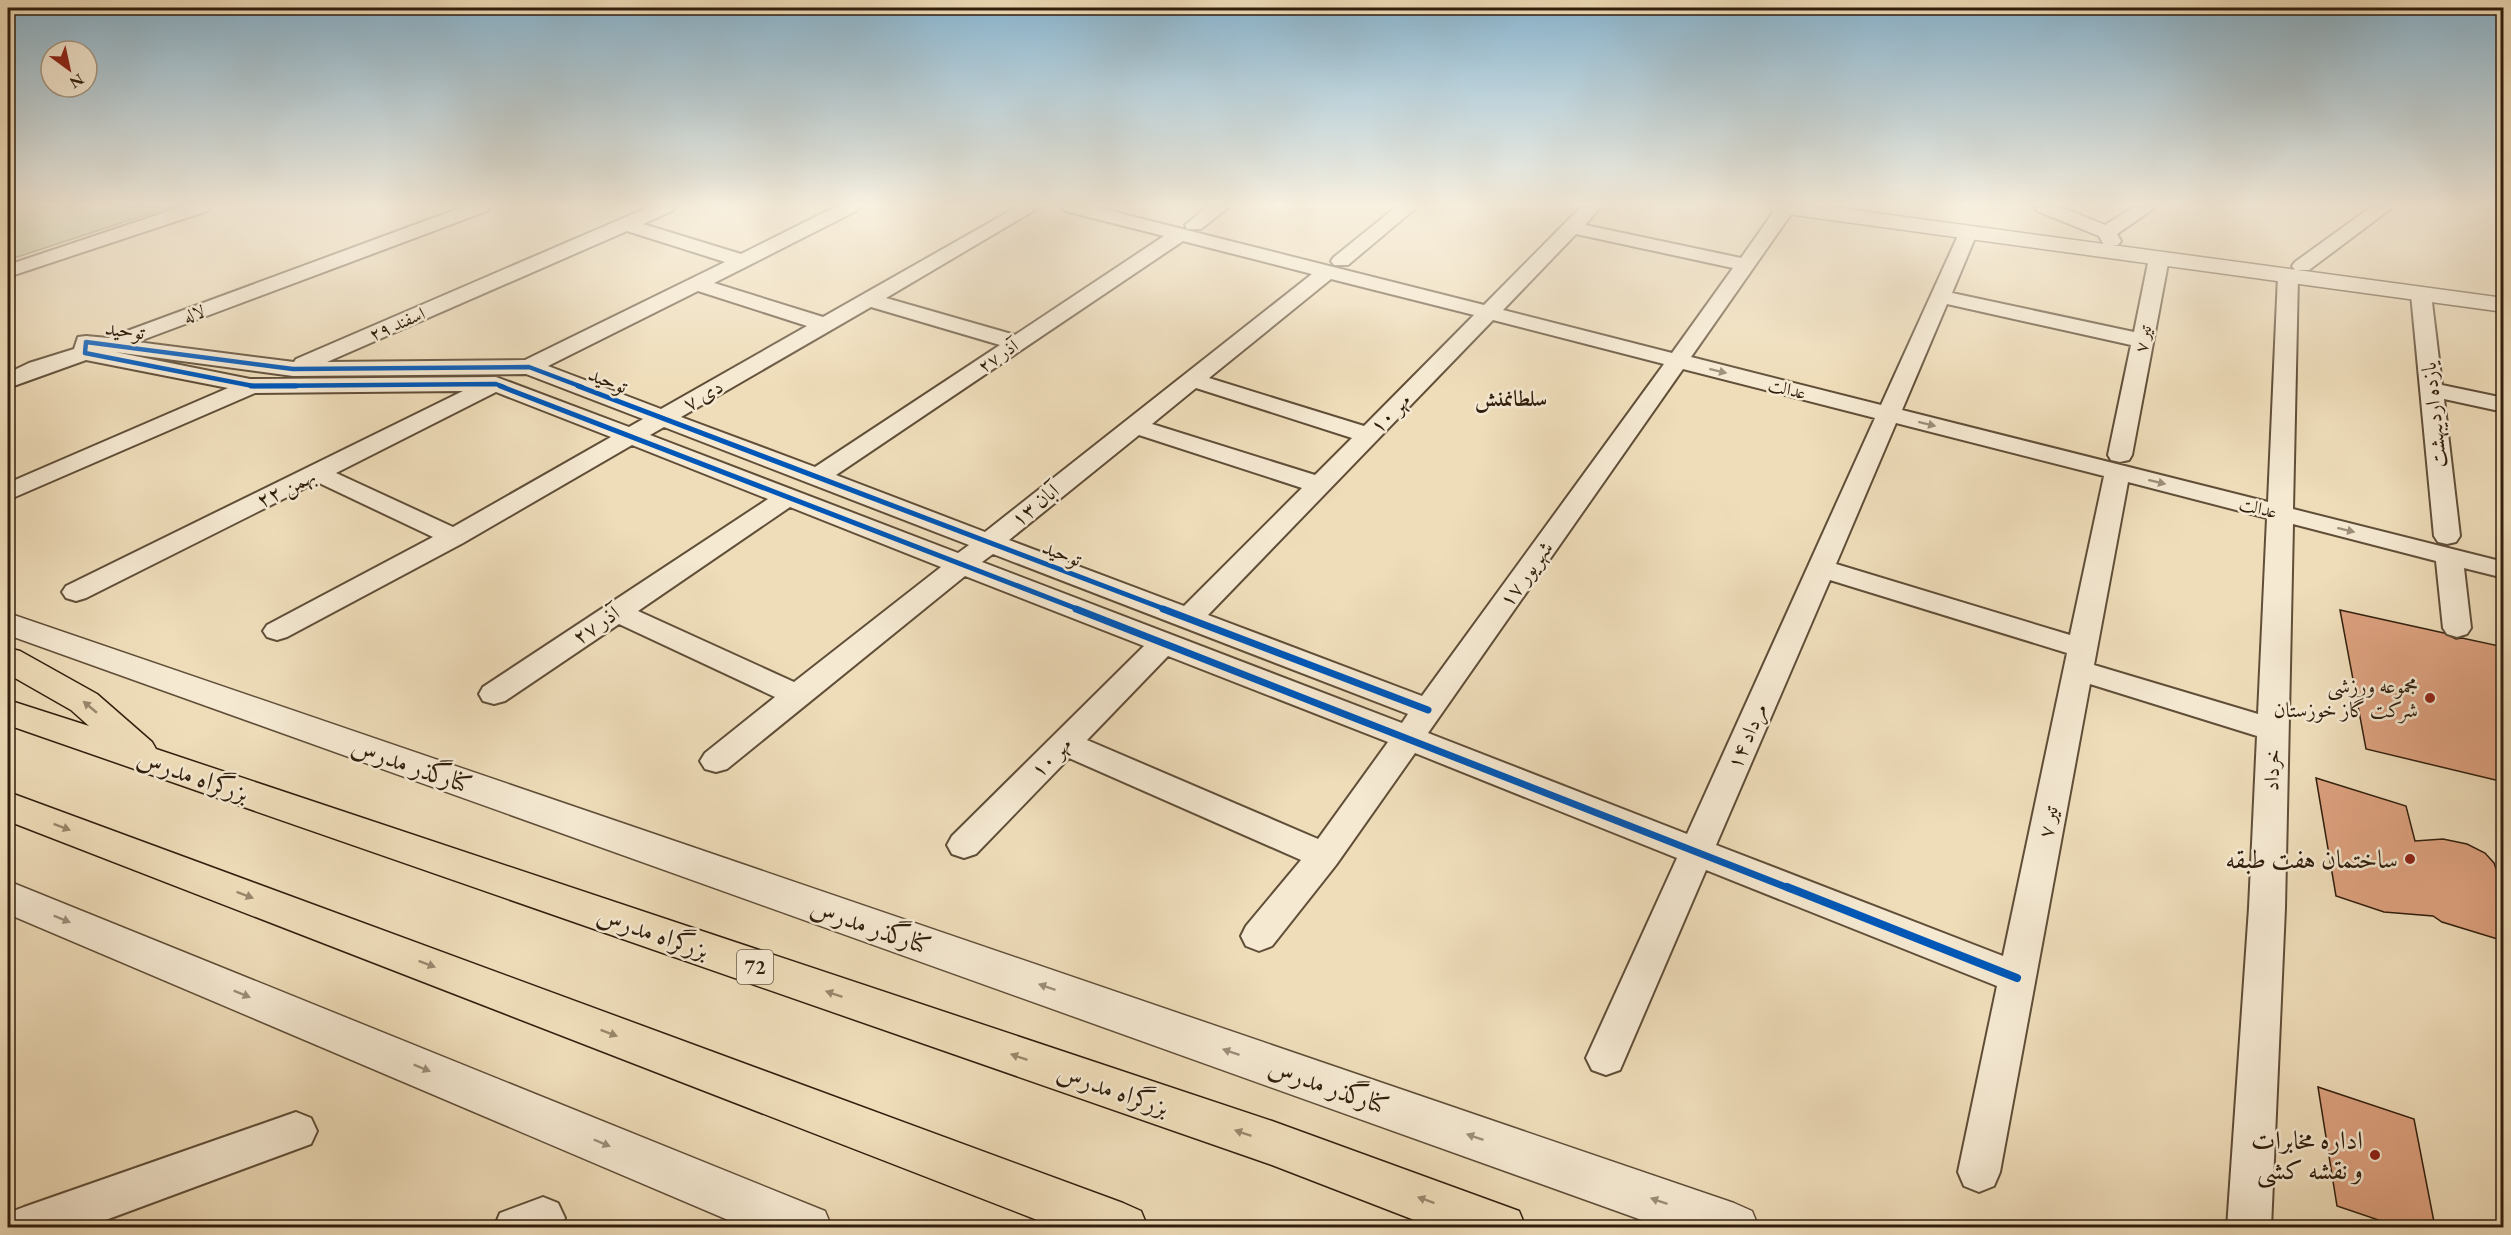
<svg xmlns="http://www.w3.org/2000/svg" width="2511" height="1235" viewBox="0 0 2511 1235" font-family="'EB Garamond',Amiri,serif">
<rect width="100%" height="100%" fill="#efddba"/>
<filter id="stains"><feTurbulence type="fractalNoise" baseFrequency=".00333" numOctaves="4"/><feColorMatrix values="0 0 0 0 .2 0 0 0 0 .09 0 0 0 0 .02 0 0 0 .5 -.17"/></filter>
<radialGradient id="worn" r=".72"><stop offset=".6" stop-color="#630" stop-opacity="0"/><stop offset="1" stop-color="#630" stop-opacity=".3"/></radialGradient>
<path fill="#b8c190" stroke="#74704e" stroke-width="1.5" d="M 8,207 L 170,207 L 8,260 Z"/>
<g fill="#dea280" stroke="#301e0d" stroke-width="1.5">
<path d="M 2340,610 L 2444,633 L 2456,639 L 2462,638 L 2504,647 L 2504,782 L 2366,749 Z"/>
<path d="M 2316,778 L 2406,806 L 2415,841 L 2443,839 L 2467,844 L 2485,853 L 2494,863 L 2498,874 L 2504,875 L 2504,941 L 2442,922 L 2433,916 L 2384,912 L 2336,896 Z"/>
<path d="M 2318,1087 L 2414,1119 L 2435,1227 L 2399,1227 L 2337,1206 Z"/>
</g>
<g fill="none" stroke-linecap="round" stroke-linejoin="round">
<defs>
<g id="minor">
<path d="M 181,207 L 210,207 L 207,211 L 8,277 L 8,265 Z"/>
<path d="M 463,207 L 490,207 L 487,211 L 137,342 L 294,362 L 296,359 L 649,207 L 675,207 L 672,211 L 643,224 L 741,254 L 835,207 L 859,207 L 856,211 L 714,283 L 823,317 L 1017,207 L 1040,207 L 886,298 L 1015,335 L 1164,236 L 1065,211 L 1062,207 L 1095,207 L 1484,305 L 1581,207 L 1601,207 L 1585,225 L 1741,258 L 1777,207 L 1796,207 L 1691,357 L 1881,405 L 1961,229 L 1975,229 L 1977,233 L 1952,293 L 2134,332 L 2149,258 L 2152,254 L 2166,254 L 2169,258 L 2132,455 L 2129,460 L 2120,462 L 2111,460 L 2108,455 L 2131,345 L 1947,304 L 1902,410 L 2268,502 L 2278,276 L 2281,272 L 2295,272 L 2298,276 L 2293,509 L 2504,562 L 2504,578 L 2464,568 L 2471,628 L 2467,634 L 2457,637 L 2447,634 L 2443,628 L 2436,561 L 2293,524 L 2285,908 L 2271,1228 L 2227,1228 L 2249,908 L 2257,736 L 2090,684 L 2000,1172 L 1994,1186 L 1979,1192 L 1964,1186 L 1958,1172 L 1997,986 L 1706,870 L 1620,1070 L 1606,1075 L 1592,1070 L 1586,1058 L 1677,858 L 1415,753 L 1336,865 L 1272,946 L 1259,951 L 1246,946 L 1241,936 L 1246,926 L 1301,860 L 1069,758 L 976,854 L 964,858 L 952,854 L 947,845 L 952,836 L 1144,646 L 965,576 L 727,769 L 716,772 L 705,769 L 700,761 L 705,753 L 775,697 L 619,624 L 505,701 L 494,704 L 483,701 L 479,694 L 483,687 L 768,499 L 632,445 L 463,543 L 287,637 L 277,640 L 267,637 L 263,631 L 267,625 L 433,537 L 317,482 L 86,598 L 76,601 L 66,598 L 62,592 L 66,586 L 463,391 L 255,393 L 8,500 L 8,483 L 228,388 L 86,360 L 8,388 L 8,373 L 29,363 L 74,349 L 78,337 L 86,336 L 108,338 ZM 627,231 L 725,262 L 525,360 L 327,362 ZM 1576,234 L 1733,268 L 1672,353 L 1503,310 ZM 1183,241 L 1312,274 L 985,532 L 836,475 ZM 1331,279 L 1474,315 L 1364,426 L 1209,378 ZM 698,291 L 807,326 L 661,409 L 548,366 ZM 871,307 L 1000,345 L 815,467 L 681,417 ZM 1493,320 L 1664,364 L 1422,696 L 1208,615 ZM 115,352 L 293,376 L 526,374 L 643,419 L 629,427 L 496,377 L 250,379 ZM 1683,369 L 1875,418 L 1687,834 L 1428,733 ZM 1196,388 L 1352,438 L 1315,475 L 1152,424 ZM 496,392 L 611,437 L 453,527 L 336,473 ZM 1896,423 L 2104,476 L 2070,635 L 1836,564 ZM 664,427 L 969,545 L 958,553 L 650,435 ZM 1139,435 L 1302,488 L 1184,606 L 1009,540 ZM 2128,482 L 2267,518 L 2258,714 L 2094,665 ZM 790,507 L 941,567 L 794,682 L 638,611 ZM 993,554 L 1408,714 L 1402,723 L 982,562 ZM 1830,580 L 2067,653 L 2003,956 L 1716,845 ZM 1168,656 L 1388,742 L 1318,839 L 1087,740 Z"/>
<path d="M 1207,207 L 1229,207 L 1201,229 L 1187,229 L 1185,225 Z"/>
<path d="M 1396,207 L 1417,207 L 1348,265 L 1334,265 L 1331,261 L 1334,257 Z"/>
<path d="M 2034,207 L 2061,207 L 2105,225 L 2134,207 L 2156,207 L 2117,234 L 2121,241 L 2118,245 L 2104,245 L 2099,236 L 2037,211 Z"/>
<path d="M 2371,207 L 2393,207 L 2309,270 L 2295,270 L 2292,266 L 2295,262 Z"/>
<path d="M 2421,288 L 2428,290 L 2431,294 L 2442,385 L 2504,398 L 2504,412 L 2444,399 L 2460,536 L 2456,542 L 2447,544 L 2438,542 L 2434,536 L 2411,294 L 2414,290 Z"/>
<path d="M 296,1112 L 311,1118 L 317,1131 L 311,1144 L 84,1228 L 8,1228 L 8,1213 L 24,1207 Z"/>
<path d="M 543,1197 L 558,1203 L 565,1218 L 561,1228 L 494,1228 L 500,1213 Z"/>
</g>
<g id="tertiary">
<path d="M 1770,207 L 1831,207 L 2504,298 L 2504,312 L 1780,213 L 1773,211 Z"/>
<path d="M 8,613 L 1734,1203 L 1752,1211 L 1759,1228 L 1664,1228 L 8,635 Z"/>
<path d="M 8,881 L 825,1211 L 832,1228 L 747,1228 L 8,914 Z"/>
</g>
<g id="trunk">
<path d="M 8,648 L 20,651 L 97,694 L 152,742 L 156,749 L 1272,1121 L 1519,1211 L 1526,1228 L 1435,1228 L 1272,1165 L 8,725 L 8,700 L 89,726 L 71,710 L 8,674 Z"/>
<path d="M 8,792 L 1123,1203 L 1141,1211 L 1148,1228 L 1058,1228 L 8,821 Z"/>
</g>
</defs>
<use href="#minor" stroke="#604e38" stroke-width="4"/>
<use href="#tertiary" stroke="#604e38" stroke-width="3"/>
<use href="#trunk" stroke="#301e0d" stroke-width="3"/>
<use href="#minor" fill="#f5e9d2" fill-rule="evenodd"/>
<use href="#tertiary" fill="#f5e9d2" fill-rule="evenodd"/>
<use href="#trunk" fill="#efddba" fill-rule="evenodd"/>
<defs>
<path id="cycleway-far3" d="M 504,387 L 496,384 L 253,386 L 85,353 L 86,342 L 293,369 L 529,367 L 582,387"/>
<g id="cycleway-far2">
<path d="M 251,386 L 296,386"/>
<path d="M 500,386 L 1080,610"/>
<path d="M 578,386 L 1167,610"/>
</g>
<g id="cycleway-far1">
<path d="M 1076,609 L 1791,889"/>
<path d="M 1163,609 L 1428,710"/>
</g>
<path id="cycleway" d="M 1787,887 L 2017,978"/>
</defs>
<use href="#cycleway-far3" stroke="#f5e9d2" stroke-width="8"/>
<use href="#cycleway-far2" stroke="#f5e9d2" stroke-width="8"/>
<use href="#cycleway-far1" stroke="#f5e9d2" stroke-width="10"/>
<use href="#cycleway" stroke="#f5e9d2" stroke-width="12"/>
<use href="#cycleway-far3" stroke="#0057b8" stroke-width="4.5"/>
<use href="#cycleway-far2" stroke="#0057b8" stroke-width="5"/>
<use href="#cycleway-far1" stroke="#0057b8" stroke-width="7"/>
<use href="#cycleway" stroke="#0057b8" stroke-width="8"/>
</g>
<defs><path id="oneway-solid" d="M-6-.8H1V-3.2L6.5 0L1 3.2V.8H-6Z" transform="scale(1.5)"/></defs>
<g fill="#9c8e79">
<use href="#oneway-solid" transform="translate(1718 371) rotate(14)"/>
<use href="#oneway-solid" transform="translate(1927 424) rotate(14)"/>
<use href="#oneway-solid" transform="translate(2157 482) rotate(14)"/>
<use href="#oneway-solid" transform="translate(2346 530) rotate(14)"/>
<use href="#oneway-solid" transform="translate(62 919) rotate(22)"/>
<use href="#oneway-solid" transform="translate(1047 987) rotate(-161)"/>
<use href="#oneway-solid" transform="translate(242 994) rotate(22)"/>
<use href="#oneway-solid" transform="translate(1231 1052) rotate(-161)"/>
<use href="#oneway-solid" transform="translate(422 1068) rotate(22)"/>
<use href="#oneway-solid" transform="translate(1475 1137) rotate(-161)"/>
<use href="#oneway-solid" transform="translate(602 1143) rotate(23)"/>
<use href="#oneway-solid" transform="translate(1659 1201) rotate(-161)"/>
</g>
<g fill="#99876c">
<use href="#oneway-solid" transform="translate(90 707) rotate(-140)"/>
<use href="#oneway-solid" transform="translate(62 827) rotate(21)"/>
<use href="#oneway-solid" transform="translate(245 895) rotate(21)"/>
<use href="#oneway-solid" transform="translate(427 964) rotate(21)"/>
<use href="#oneway-solid" transform="translate(834 994) rotate(-161)"/>
<use href="#oneway-solid" transform="translate(609 1033) rotate(21)"/>
<use href="#oneway-solid" transform="translate(1019 1057) rotate(-161)"/>
<use href="#oneway-solid" transform="translate(1243 1133) rotate(-161)"/>
<use href="#oneway-solid" transform="translate(1426 1200) rotate(-160)"/>
</g>
<linearGradient id="sky" x2="0" y2="1"><stop stop-color="#89b7d3"/><stop offset="0.54" stop-color="#f8f0e0"/><stop offset="1" stop-color="#f8f0e0" stop-opacity="0"/></linearGradient>
<rect width="2511" height="380" fill="url(#sky)"/>
<g fill="#8f2418" stroke="#f5e9d2" stroke-width="2">
<circle cx="2430" cy="698" r="6"/>
<circle cx="2410" cy="859" r="6"/>
<circle cx="2375" cy="1155" r="6"/>
</g>
<g text-anchor="middle" stroke-width="5" stroke-linejoin="round" paint-order="stroke">
<g font-size="18" fill="#301e0d" stroke="#f5e9d2">
<text transform="translate(194 314) rotate(-20)" y="6">لاله</text>
<text transform="translate(397 324) rotate(-23)" y="6">۲۹ اسفند</text>
<text transform="translate(2143 339) rotate(-79)" y="6">۷ تیر</text>
<text transform="translate(998 356) rotate(-34)" y="6">۲۷ آذر</text>
<text transform="translate(1787 389) rotate(14)" y="6">عدالت</text>
<text transform="translate(2258 508) rotate(14)" y="6">عدالت</text>
</g>
<rect fill="#f5e9d2" stroke="#6b5b48" stroke-width="1.5" x="737" y="950" width="36" height="34" rx="4.5"/>
<g font-size="20" font-weight="bold" fill="#301e0d">
<text x="755" y="974">72</text>
</g>
<g font-size="21" fill="#301e0d" stroke="#f5e9d2">
<text transform="translate(125 330) rotate(7)" y="7">توحید</text>
<text transform="translate(608 380) rotate(21)" y="7">توحید</text>
<text transform="translate(703 395) rotate(-30)" y="7">۷ دی</text>
<text transform="translate(1390 413) rotate(-45)" y="7">۱۰ مهر</text>
<text transform="translate(2434 415) rotate(-96)" y="7">یازده اردیبهشت</text>
<text transform="translate(286 488) rotate(-26)" y="7">۲۲ بهمن</text>
<text transform="translate(1035 505) rotate(-39)" y="7">۱۳ آبان</text>
<text transform="translate(1062 553) rotate(21)" y="7">توحید</text>
<text transform="translate(1526 574) rotate(-54)" y="7">۱۷ شهریور</text>
<text transform="translate(596 625) rotate(-34)" y="7">۲۷ آذر</text>
<text transform="translate(1747 736) rotate(-66)" y="7">۱۴ مرداد</text>
<text transform="translate(1051 757) rotate(-45)" y="7">۱۰ مهر</text>
<text transform="translate(2272 770) rotate(-88)" y="7">خرداد</text>
<text transform="translate(2048 822) rotate(-79)" y="7">۷ تیر</text>
</g>
<g font-size="21" fill="#301e0d" stroke="#f5e9d2" text-anchor="end">
<text x="2418" y="693">مجموعه ورزشی<tspan x="2418" dy="24">شرکت گاز خوزستان</tspan></text>
</g>
<g font-size="22" font-weight="bold" fill="#301e0d" stroke="#f5e9d2">
<text x="1511" y="406">سلطانمنش</text>
</g>
<g font-size="26" fill="#301e0d" stroke="#f5e9d2">
<text transform="translate(412 765) rotate(19)" y="9">کنارگذر مدرس</text>
<text transform="translate(193 775) rotate(19)" y="9">بزرگراه مدرس</text>
<text transform="translate(871 926) rotate(19)" y="9">کنارگذر مدرس</text>
<text transform="translate(653 932) rotate(19)" y="9">بزرگراه مدرس</text>
<text transform="translate(1329 1086) rotate(19)" y="9">کنارگذر مدرس</text>
<text transform="translate(1113 1089) rotate(19)" y="9">بزرگراه مدرس</text>
</g>
<g font-size="26" fill="#301e0d" stroke="#f5e9d2" text-anchor="end">
<text x="2398" y="868">ساختمان هفت طبقه</text>
<text x="2363" y="1149">اداره مخابرات<tspan x="2363" dy="30">و نقشه کشی</tspan></text>
</g>
</g>
<rect width="2511" height="1235" fill="none" stroke="#efddba" stroke-width="30"/>
<rect x="9" y="9" width="2493" height="1217" fill="none" stroke="#301e0d" stroke-width="3"/>
<rect x="15" y="15" width="2481" height="1205" fill="none" stroke="#301e0d" stroke-width="1.5"/>
<g transform="translate(69 69) rotate(147)"><circle r="28" fill="#f5e9d2" stroke="#a69883" stroke-width="1.5"/>
<path d="M0-4.5L10 22L0 15L-10 22Z" fill="#8f2418"/>
<text y="-9" font-size="16" font-weight="bold" text-anchor="middle" fill="#301e0d">N</text>
</g>
<rect width="100%" height="100%" filter="url(#stains)"/>
<rect width="100%" height="100%" fill="url(#worn)"/>
</svg>
